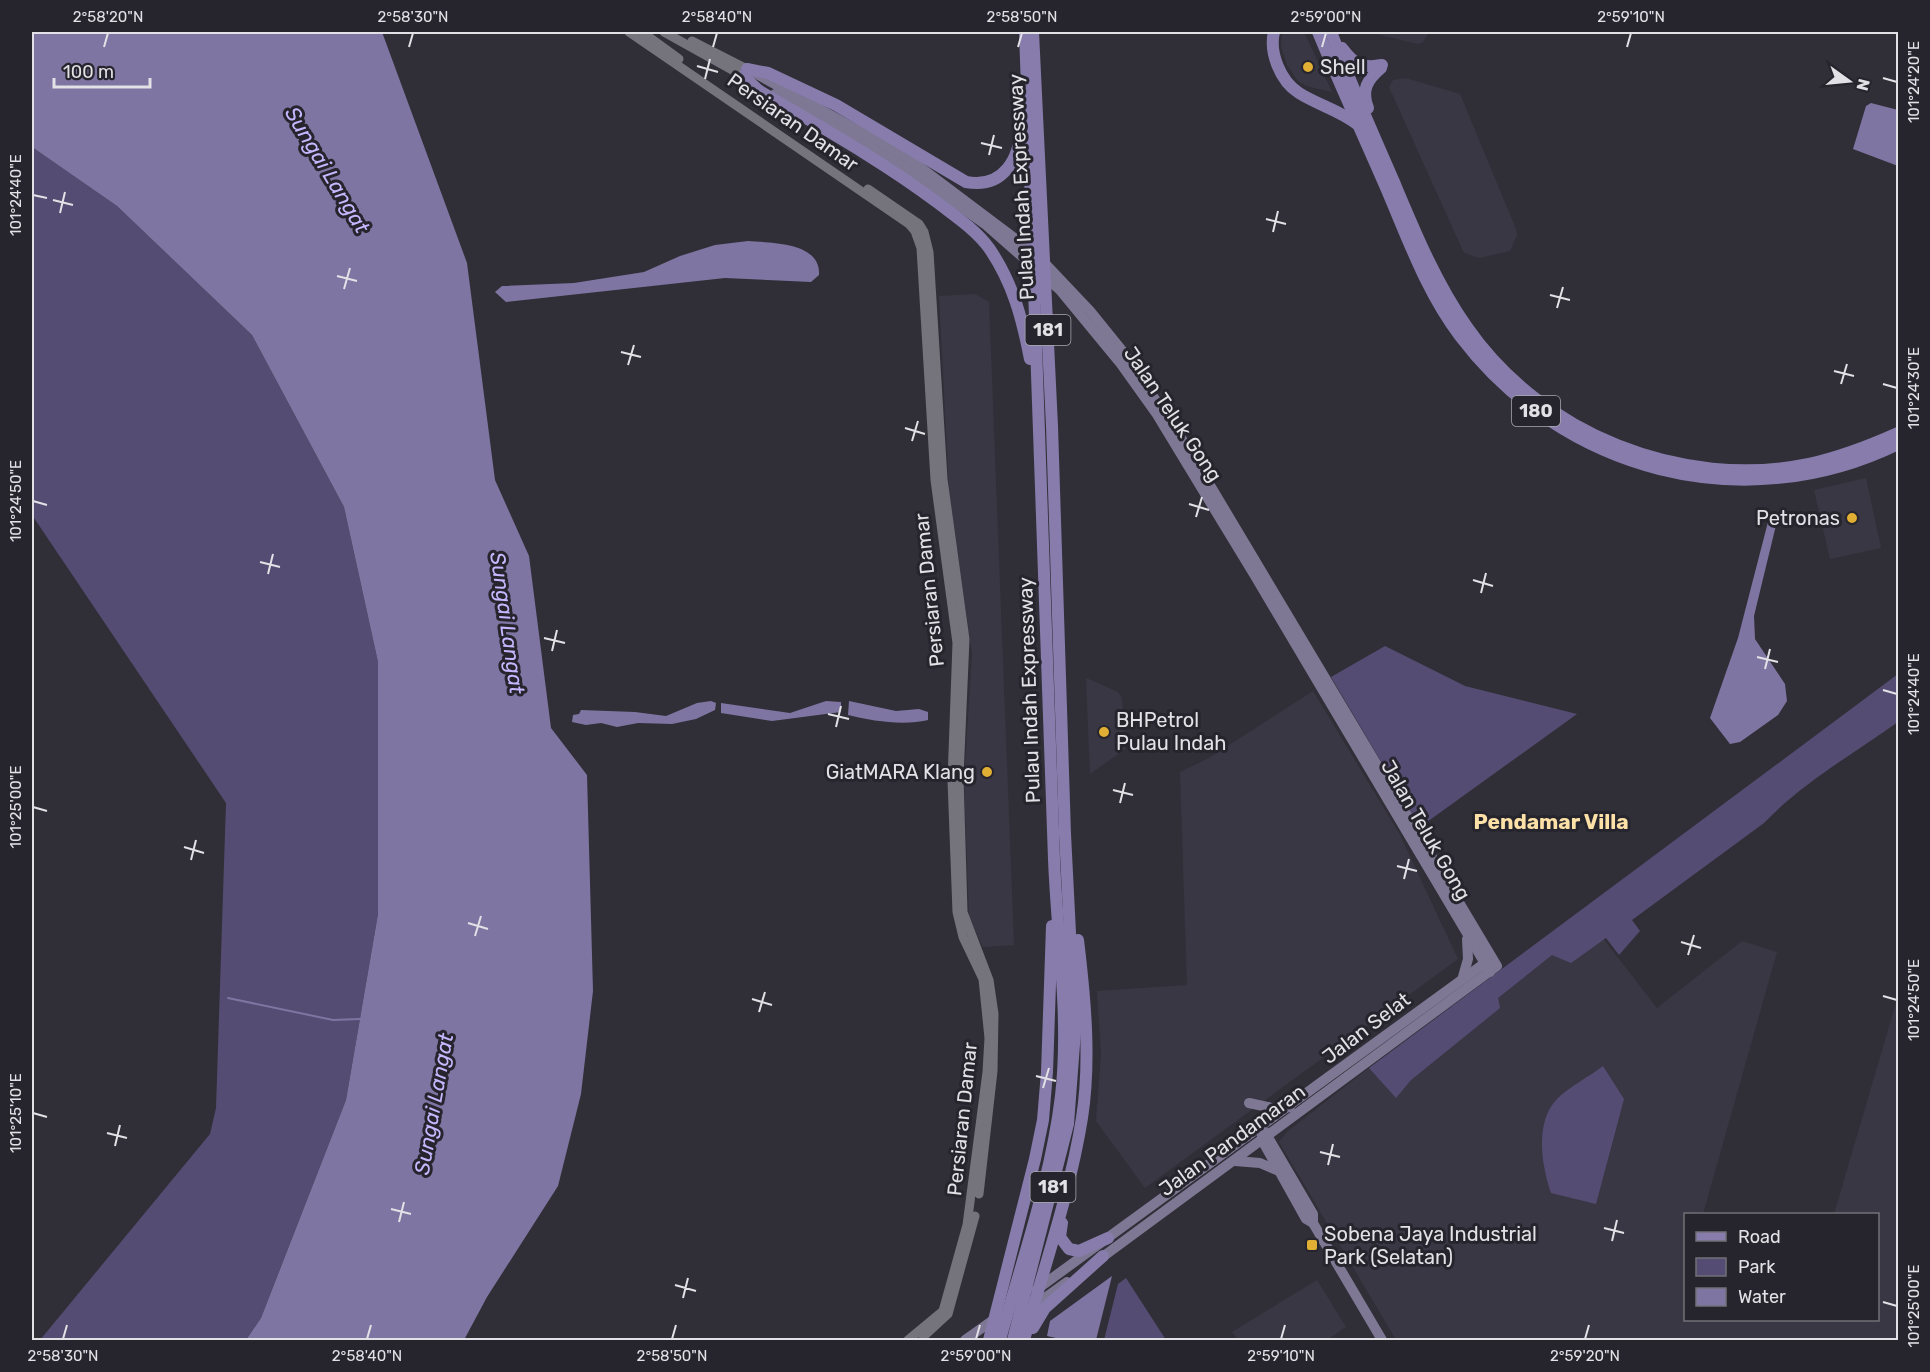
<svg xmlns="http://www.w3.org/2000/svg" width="1930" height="1372" viewBox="0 0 1930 1372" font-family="Rubik,sans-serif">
<rect width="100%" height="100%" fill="#302f37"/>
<g fill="#3a3745">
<path d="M 1282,32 L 1304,32 L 1332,92 L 1306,86 L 1298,81 L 1287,65 L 1281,46 Z"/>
<path d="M 1369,32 L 1429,32 L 1423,42 L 1418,44 Z"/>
<path d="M 1406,78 L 1460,94 L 1516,229 L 1517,235 L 1510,251 L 1479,258 L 1464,253 L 1389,87 L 1393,80 Z"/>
<path d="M 975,294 L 989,302 L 1014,945 L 983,947 L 969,916 L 964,782 L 972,653 L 949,490 L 939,296 Z"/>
<path d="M 1866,478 L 1881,548 L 1830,559 L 1814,490 Z"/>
<path d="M 1086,678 L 1118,692 L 1122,698 L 1125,749 L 1090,774 Z"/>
<path d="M 1313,691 L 1399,833 L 1458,959 L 1145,1188 L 1096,1121 L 1101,1054 L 1097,991 L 1187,985 L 1180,772 L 1209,758 Z"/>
<path d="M 1581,910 L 1657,1008 L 1742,941 L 1777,952 L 1703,1214 L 1686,1214 L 1686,1320 L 1878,1320 L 1878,1214 L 1834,1214 L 1898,996 L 1898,1340 L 1396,1340 L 1279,1142 L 1289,1130 L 1369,1068 Z"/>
<path d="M 1317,1280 L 1346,1327 L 1327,1340 L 1238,1340 L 1232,1332 Z"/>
</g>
<g fill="#554c73">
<path d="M 32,147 L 117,206 L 252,335 L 344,507 L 378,662 L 378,914 L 346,1100 L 261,1318 L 246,1340 L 40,1340 L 210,1134 L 216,1108 L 226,803 L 32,515 Z"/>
<path d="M 1385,646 L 1465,686 L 1577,714 L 1420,827 L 1331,677 Z"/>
<path d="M 1898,674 L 1898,722 C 1853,754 1802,783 1764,823 L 1632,920 L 1640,931 L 1619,955 L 1606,938 L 1571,963 L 1552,955 L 1498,998 L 1500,1008 L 1411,1080 L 1396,1098 L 1369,1068 Z"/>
<path d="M 1603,1066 L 1624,1099 L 1596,1204 L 1551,1193 C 1542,1166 1534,1123 1557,1099 C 1570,1086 1589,1077 1603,1066 Z"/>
<path d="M 1126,1278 L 1166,1340 L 1104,1340 L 1118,1284 Z"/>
</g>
<g fill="#7f75a2">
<path d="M 32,32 L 382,32 L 467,263 L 495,480 L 529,556 L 551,728 L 587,775 L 593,991 L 581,1094 L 558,1186 L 487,1297 L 464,1340 L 246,1340 L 261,1318 L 346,1100 L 378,914 L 378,662 L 344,507 L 252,335 L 117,206 L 32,147 Z"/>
<path d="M 1871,103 L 1898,110 L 1898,166 L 1853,149 L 1866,106 Z"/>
<path d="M 748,241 C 772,243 821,242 819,275 L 811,282 L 725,278 L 506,302 L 495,292 L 502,286 L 574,283 L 644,272 L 680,256 L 715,245 Z"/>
<path d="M 1769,518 L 1777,521 L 1754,616 L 1755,639 L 1785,684 L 1787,701 L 1778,715 L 1740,742 L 1730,744 L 1710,718 L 1738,638 Z"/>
<path d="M 711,701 L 716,703 L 715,710 L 696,719 L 672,724 L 638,723 L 617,727 L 601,723 L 586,725 L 572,722 L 573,715 L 579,714 L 581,710 L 635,712 L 666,716 L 697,703 Z"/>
<path d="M 826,701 L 841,702 L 841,712 L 772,721 L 721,713 L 721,703 L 790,713 Z"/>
<path d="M 849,701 L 896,711 L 919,709 L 928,712 L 928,720 C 903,726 873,721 848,715 Z"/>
<path d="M 1112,1276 L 1096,1340 L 1065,1340 L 1047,1336 L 1050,1321 Z"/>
</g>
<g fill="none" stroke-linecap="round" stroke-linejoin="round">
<path stroke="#7f75a2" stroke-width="2" d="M 228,998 L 333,1020 L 360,1019"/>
<g stroke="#75747d" stroke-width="9">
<path d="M 629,32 L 909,224 L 915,231 L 921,248 L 935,480 L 957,643 L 952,780 L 957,912 L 963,937 L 983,979 L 989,1038 L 987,1072 L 967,1225 L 943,1311 L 908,1340"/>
<path d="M 642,32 L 679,59"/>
<path d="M 664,32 L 743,76"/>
<path d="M 692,41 L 747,69"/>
<path d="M 868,189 L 919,224 L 924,232 L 929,252 L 943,479 L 965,639 L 959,777 L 963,912 L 989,980 L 994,1014 L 993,1071 L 979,1194"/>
<path d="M 923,1337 L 948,1314 L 975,1216"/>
</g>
<g stroke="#7e7894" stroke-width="10">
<path d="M 753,72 L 908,158 L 1037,255 L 1090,311 L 1124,353 L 1189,450 L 1497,966 L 1097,1261"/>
<path d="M 775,94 L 903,166 L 986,225 L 1060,290 L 1121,364 L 1156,413 L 1255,576 L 1490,972"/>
<path d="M 1462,980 L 1468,959 L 1467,939"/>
<path d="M 1249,1103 L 1277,1109 L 1290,1107"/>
<path d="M 1265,1132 L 1313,1214 L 1313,1223 L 1382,1340"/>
<path d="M 1262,1134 L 1262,1140 L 1306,1219 L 1313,1223"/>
<path d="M 1235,1161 L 1260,1163 L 1279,1171"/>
<path d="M 1036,1290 L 1489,960"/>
<path d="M 1031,1308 L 1067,1282"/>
<path d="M 965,1340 L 996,1318"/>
</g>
<g stroke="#877cac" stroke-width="12">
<path d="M 1274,32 C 1269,52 1280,81 1299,93 C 1318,105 1339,110 1357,124"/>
<path d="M 1318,32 C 1340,85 1364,137 1387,190 C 1408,239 1427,293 1460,336 C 1563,472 1744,519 1898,444"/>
<path d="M 1331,32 C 1350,82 1372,132 1394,182 C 1415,232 1436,283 1467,327 C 1541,434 1681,490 1809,464 C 1840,457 1869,446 1898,433"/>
<path d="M 1342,48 C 1354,64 1362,69 1382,65"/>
<path d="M 747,69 L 768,73 L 836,105 L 966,182 C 1004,189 1020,158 1021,126"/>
<path d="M 743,76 L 758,90 C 819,126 881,160 938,203 C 955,216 976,230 989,248 C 1013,283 1022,318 1030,359"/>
<path d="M 1368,108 C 1361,90 1367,80 1381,68"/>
<path d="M 1062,1223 L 1060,1237 L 1069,1249 L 1079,1251 L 1108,1238"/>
<path d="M 1033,1328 L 1045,1308 L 1103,1256"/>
<path d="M 989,1340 L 1035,1159 L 1043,1120 L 1047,1072 L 1052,926"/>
<path d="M 1000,1340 C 1022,1260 1051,1179 1061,1096 C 1070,1017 1057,938 1054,859 L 1025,32"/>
<path d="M 1013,1340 L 1068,1124 L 1075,1031 L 1065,834 L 1052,426 L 1033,32"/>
<path d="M 1024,1340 C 1044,1267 1070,1193 1082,1118 C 1091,1060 1085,998 1078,940"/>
</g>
</g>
<path fill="none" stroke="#e2e1e6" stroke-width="2" d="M 104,47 L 108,33M 409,47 L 413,33M 713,47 L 717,33M 1018,47 L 1022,33M 1322,47 L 1326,33M 1627,47 L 1631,33M 697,66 L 718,72M 1883,78 L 1897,82M 705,79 L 710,59M 981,143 L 1002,148M 989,155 L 994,135M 33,195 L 47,198M 53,200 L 73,205M 60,213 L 65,192M 1266,219 L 1286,224M 1273,232 L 1278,211M 337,276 L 357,281M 344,289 L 350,268M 1550,295 L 1570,300M 1557,308 L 1563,287M 621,352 L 641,357M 628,365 L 634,345M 1834,371 L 1854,376M 1841,384 L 1847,364M 1883,384 L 1897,388M 905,428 L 925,434M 912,441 L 918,421M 33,501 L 47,505M 1189,504 L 1209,510M 1196,517 L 1202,497M 260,562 L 280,567M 268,574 L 273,554M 1473,580 L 1493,586M 1481,593 L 1486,573M 544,638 L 565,643M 552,651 L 557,630M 1757,657 L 1778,662M 1765,669 L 1770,649M 1883,690 L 1897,694M 828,714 L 849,719M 836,727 L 841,706M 1113,790 L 1133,795M 1120,803 L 1125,783M 33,807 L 47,811M 184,847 L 204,853M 191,860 L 196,840M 1397,866 L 1417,871M 1404,879 L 1409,859M 468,923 L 488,929M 475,936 L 481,916M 1681,942 L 1701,948M 1688,955 L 1694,935M 1883,996 L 1897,1000M 752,999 L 772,1005M 759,1012 L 765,992M 1036,1076 L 1056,1081M 1043,1088 L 1049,1068M 33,1113 L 47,1117M 107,1133 L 127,1138M 115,1146 L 120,1125M 1320,1152 L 1340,1157M 1328,1165 L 1333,1144M 391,1209 L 411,1214M 399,1222 L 404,1202M 1604,1228 L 1624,1233M 1612,1241 L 1617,1220M 675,1285 L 696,1291M 683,1298 L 688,1278M 1883,1302 L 1897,1306M 63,1339 L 67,1325M 367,1339 L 371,1325M 672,1339 L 676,1325M 976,1339 L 980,1325M 1281,1339 L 1285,1325M 1585,1339 L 1589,1325"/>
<g fill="#e1af34" stroke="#26252d" stroke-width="2">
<circle cx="1308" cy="67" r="6"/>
<circle cx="1852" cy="518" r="6"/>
<circle cx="1104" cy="732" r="6"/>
<circle cx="987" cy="772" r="6"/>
<rect x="1306" y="1239" width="12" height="12" rx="3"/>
</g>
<g text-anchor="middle" stroke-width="6" stroke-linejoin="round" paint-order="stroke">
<g fill="#26252d" stroke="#aaa9ae" stroke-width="1.5">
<rect x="1025.5" y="315" width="45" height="30" rx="4.5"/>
<rect x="1512" y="396" width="48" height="30" rx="4.5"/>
<rect x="1030.5" y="1172" width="45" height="30" rx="4.5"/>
</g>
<g font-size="18" font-weight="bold" fill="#e2e1e6">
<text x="1048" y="336">181</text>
<text x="1536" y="417">180</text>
<text x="1053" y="1193">181</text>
</g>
<g font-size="20" fill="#e2e1e6" stroke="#26252d" text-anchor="start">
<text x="1320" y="74">Shell</text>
<text x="1840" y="525" text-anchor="end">Petronas</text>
<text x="1116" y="727">BHPetrol<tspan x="1116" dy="23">Pulau Indah</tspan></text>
<text x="975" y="779" text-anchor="end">GiatMARA Klang</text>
<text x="1324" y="1241">Sobena Jaya Industrial<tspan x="1324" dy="23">Park (Selatan)</tspan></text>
</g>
<g font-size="20" fill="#e2e1e6" stroke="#26252d">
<text transform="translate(793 122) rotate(35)" y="7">Persiaran Damar</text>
<text transform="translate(1021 187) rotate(-93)" y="7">Pulau Indah Expressway</text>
<text transform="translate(1173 414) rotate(56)" y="7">Jalan Teluk Gong</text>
<text transform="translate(929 590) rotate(-96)" y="7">Persiaran Damar</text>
<text transform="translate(1029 690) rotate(-92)" y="7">Pulau Indah Expressway</text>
<text transform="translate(1426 830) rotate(60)" y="7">Jalan Teluk Gong</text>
<text transform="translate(1366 1028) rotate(-37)" y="7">Jalan Selat</text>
<text transform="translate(962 1119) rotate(-84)" y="7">Persiaran Damar</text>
<text transform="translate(1232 1140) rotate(-36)" y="7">Jalan Pandamaran</text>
</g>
<g font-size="21" font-style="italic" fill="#c6b7fe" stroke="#26252d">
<text transform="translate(327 170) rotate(59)" y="7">Sungai Langat</text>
<text transform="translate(507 623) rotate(82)" y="7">Sungai Langat</text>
<text transform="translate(434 1104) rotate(-80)" y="7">Sungai Langat</text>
</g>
<g font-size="21" font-weight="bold" fill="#fde1a7" stroke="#26252d">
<text x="1551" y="829">Pendamar Villa</text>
</g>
</g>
<rect width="1930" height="1372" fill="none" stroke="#26252d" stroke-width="66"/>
<rect x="1684" y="1213" width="195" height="108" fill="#26252d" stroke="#717077" stroke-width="1.5"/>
<rect x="1696" y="1232" width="30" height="9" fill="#877cac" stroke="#717077" stroke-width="1.5"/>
<text x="1738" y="1243" font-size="18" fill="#e2e1e6">Road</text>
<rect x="1696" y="1258" width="30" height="18" fill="#554c73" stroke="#717077" stroke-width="1.5"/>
<text x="1738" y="1273" font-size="18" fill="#e2e1e6">Park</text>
<rect x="1696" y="1288" width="30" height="18" fill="#7f75a2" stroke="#717077" stroke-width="1.5"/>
<text x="1738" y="1303" font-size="18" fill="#e2e1e6">Water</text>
<g transform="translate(1849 81) rotate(105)" stroke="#26252d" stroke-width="4.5" paint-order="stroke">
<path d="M0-4.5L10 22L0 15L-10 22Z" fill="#e2e1e6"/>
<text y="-9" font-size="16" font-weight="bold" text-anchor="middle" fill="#e2e1e6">N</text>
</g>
<path d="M54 78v9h96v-9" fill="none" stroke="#e2e1e6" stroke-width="3"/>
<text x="63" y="78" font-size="18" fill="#e2e1e6" stroke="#26252d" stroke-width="4.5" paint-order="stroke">100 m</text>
<rect x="33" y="33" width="1864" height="1306" fill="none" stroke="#e2e1e6" stroke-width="2"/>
<g font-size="15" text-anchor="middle" fill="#e2e1e6">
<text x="108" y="22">2°58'20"N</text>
<text x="413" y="22">2°58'30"N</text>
<text x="717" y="22">2°58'40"N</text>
<text x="1022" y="22">2°58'50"N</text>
<text x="1326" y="22">2°59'00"N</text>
<text x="1631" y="22">2°59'10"N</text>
<text transform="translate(1914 82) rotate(-90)" y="5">101°24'20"E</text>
<text transform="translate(16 195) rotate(-90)" y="5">101°24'40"E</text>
<text transform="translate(1914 388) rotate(-90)" y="5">101°24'30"E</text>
<text transform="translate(16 501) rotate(-90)" y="5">101°24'50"E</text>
<text transform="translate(1914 694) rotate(-90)" y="5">101°24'40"E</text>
<text transform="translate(16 807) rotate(-90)" y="5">101°25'00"E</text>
<text transform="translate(1914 1000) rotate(-90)" y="5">101°24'50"E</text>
<text transform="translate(16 1113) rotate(-90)" y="5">101°25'10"E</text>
<text transform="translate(1914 1306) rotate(-90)" y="5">101°25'00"E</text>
<text x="63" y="1361">2°58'30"N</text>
<text x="367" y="1361">2°58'40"N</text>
<text x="672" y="1361">2°58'50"N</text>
<text x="976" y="1361">2°59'00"N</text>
<text x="1281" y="1361">2°59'10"N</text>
<text x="1585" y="1361">2°59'20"N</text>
</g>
</svg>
